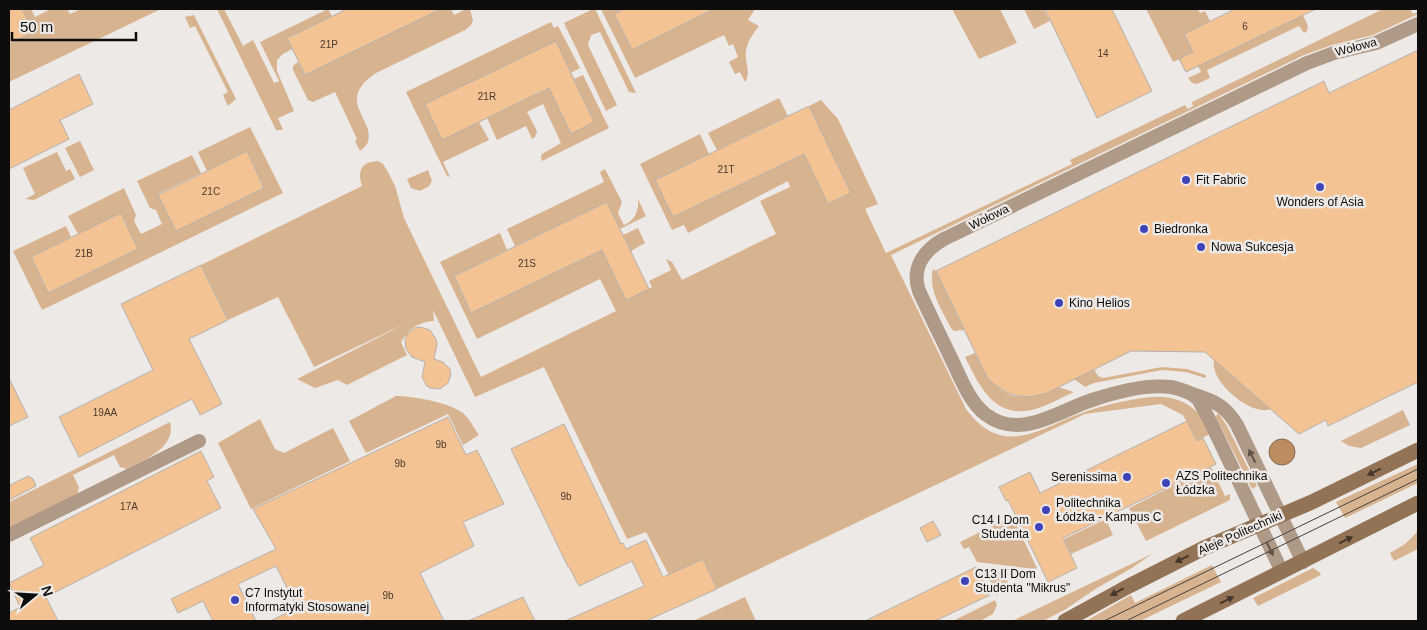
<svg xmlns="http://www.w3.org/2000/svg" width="1427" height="630" viewBox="0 0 1427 630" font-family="Arial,sans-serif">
<rect width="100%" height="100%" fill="#ede9e6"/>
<g fill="#d8b390">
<path d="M 22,9 L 31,9 L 35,17 L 51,9 L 67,9 L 70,14 L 81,9 L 161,9 L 9,82 L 9,44 L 33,32 Z"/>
<path d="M 217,9 L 224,9 L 243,46 L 253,40 L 274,83 L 279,81 L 260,42 L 328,9 L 332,16 L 287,38 L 292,49 L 283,54 L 277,60 L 277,71 L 294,111 L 278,118 L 283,130 L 276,130 Z"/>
<path d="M 438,9 L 451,9 L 454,15 L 466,9 L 470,9 L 473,21 L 471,25 L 465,30 L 376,73 C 334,101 376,120 368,142 C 366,146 363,149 360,151 L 355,141 L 357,139 L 335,92 L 313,102 L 308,100 L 293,70 L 293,66 L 298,62 L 305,75 Z"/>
<path d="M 593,9 L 595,9 L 636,93 L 629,92 L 600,32 L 591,35 L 588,45 L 617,105 L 606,111 L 564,23 Z"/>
<path d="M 601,9 L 624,9 L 614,14 L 632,50 L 714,9 L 755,9 L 748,20 L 759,26 C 753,34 747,42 746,51 C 744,62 752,72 745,82 L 740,72 L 735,74 L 729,62 L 738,57 L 733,44 L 729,46 L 724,35 L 635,78 Z"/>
<path d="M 952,9 L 1000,9 L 1017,43 L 979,59 Z"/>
<path d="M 1024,9 L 1044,9 L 1050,21 L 1034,29 Z"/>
<path d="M 1146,9 L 1198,9 L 1200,13 L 1205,11 L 1210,21 L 1184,34 L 1196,58 L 1200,57 L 1204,63 L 1303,15 L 1308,26 L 1307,31 L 1304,33 L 1299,26 L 1207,70 L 1210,78 L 1197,84 L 1192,83 L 1188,78 L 1201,72 L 1198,66 L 1192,69 L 1186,56 L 1173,62 Z"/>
<path d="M 1383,9 L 1410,9 L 1413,14 L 1418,12 L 1418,14 L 1373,35 L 1332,45 L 1304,55 L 891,255 L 966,409 C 1002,457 1036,431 1079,414 C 1092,409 1106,405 1120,402 C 1147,396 1177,390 1199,414 C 1204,419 1207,427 1210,434 L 1196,441 L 1183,415 L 1161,404 L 1085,414 L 717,589 L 703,559 L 669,575 L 646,532 L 627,539 L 544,367 L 475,397 L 433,310 L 434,321 C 418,322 410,328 401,342 L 407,355 L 347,385 L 338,380 L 315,388 L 297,379 L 407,323 L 314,367 L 278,297 L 228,320 L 201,265 L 362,186 C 357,171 361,162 378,161 L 383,164 L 388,172 L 395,186 L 404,218 L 481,377 L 616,311 L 600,279 L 477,339 L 440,262 L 500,233 L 507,250 L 454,276 L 471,313 L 602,250 L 626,300 L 652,287 L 649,281 L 671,270 L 666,259 L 672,262 L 682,280 L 776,234 L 760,201 L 790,187 L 788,181 L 688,233 L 684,225 L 672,230 L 640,164 L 700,134 L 709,154 L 656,180 L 673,217 L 804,154 L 850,193 L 809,106 L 821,100 L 838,119 L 878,204 L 865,209 L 886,253 L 1072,164 L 1070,160 L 1185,105 L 1188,109 L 1193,106 L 1192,102 Z"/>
<path d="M 194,15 L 236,99 L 228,106 L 223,95 L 228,92 L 195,26 L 190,28 L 185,17 Z"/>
<path d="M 551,22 L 554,28 L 558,26 L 580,68 L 479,122 L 489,140 L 443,162 L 450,177 L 447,176 L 406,92 Z"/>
<path d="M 583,75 L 609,128 L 542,161 L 541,157 L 542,154 L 561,143 L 543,104 L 527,112 L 537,131 L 535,137 L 532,139 L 526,126 L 497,140 L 487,118 L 549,88 L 571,133 L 594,122 L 574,79 Z"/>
<path d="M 779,98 L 788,116 L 717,150 L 708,133 Z"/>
<path d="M 250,127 L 283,193 L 42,310 L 13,251 L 66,226 L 71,237 L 31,257 L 48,293 L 138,249 L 121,213 L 78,234 L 68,216 L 124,188 L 136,215 L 134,221 L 141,234 L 162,224 L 156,210 L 150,208 L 137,181 L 192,155 L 201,173 L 158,194 L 176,230 L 264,188 L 247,152 L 207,171 L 198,152 Z"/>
<path d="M 80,141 L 94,170 L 80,177 L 65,148 Z"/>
<path d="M 57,152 L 66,171 L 70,169 L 75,179 L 34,200 L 25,199 L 35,194 L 23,168 Z"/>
<path d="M 605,169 L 622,202 L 618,213 L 624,225 C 635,220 639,211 638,199 L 646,216 L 620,229 L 607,202 L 515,246 L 507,229 L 604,182 L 600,172 Z"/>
<path d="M 428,170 L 432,181 L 429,186 L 420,191 L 411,188 L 407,179 Z"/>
<path d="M 638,228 L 645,243 L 631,251 L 623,235 Z"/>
<path d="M 933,269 L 936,271 L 964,330 L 954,331 L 951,328 C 942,310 928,290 933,269 Z"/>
<path d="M 975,353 C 995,394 1013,408 1058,387 L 1074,392 C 1062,397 1051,404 1039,408 C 996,422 981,389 965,357 Z"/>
<path d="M 1214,360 L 1271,409 C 1251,417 1209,381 1214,360 Z"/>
<path d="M 1162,367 L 1187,369 L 1206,375 L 1206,377 L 1205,378 L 1186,372 L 1162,370 L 1094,383 L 1085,387 L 1074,379 L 1094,369 L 1098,376 L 1103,378 Z"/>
<path d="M 396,396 C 412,396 454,403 465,415 C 470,420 474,428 479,435 L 463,445 L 448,414 L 366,453 L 349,421 Z"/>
<path d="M 1403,410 L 1410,425 L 1361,448 L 1349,446 L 1341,441 Z"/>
<path d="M 1217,414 L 1219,414 L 1227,426 L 1257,486 L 1252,489 L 1216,417 Z"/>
<path d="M 260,419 L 275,449 L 284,453 L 333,428 L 350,461 L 251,509 L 218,443 Z"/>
<path d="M 170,422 C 177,447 144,460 127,469 L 120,467 L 114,455 L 73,475 L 79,487 L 77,495 L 9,528 L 9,502 Z"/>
<path d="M 1418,464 L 1418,483 L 1345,518 L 1336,502 Z"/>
<path d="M 1211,467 L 1225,496 L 1230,494 L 1230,500 L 1146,541 L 1129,508 Z"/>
<path d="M 1012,516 L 1037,568 L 1034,569 L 977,562 L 969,547 L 964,549 L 960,542 Z"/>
<path d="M 1106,519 L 1113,535 L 1071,554 L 1064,539 Z"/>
<path d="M 1418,531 L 1418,549 L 1394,561 L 1390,553 L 1405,544 Z"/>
<path d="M 1152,554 L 1132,568 L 1097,588 L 1066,609 L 1043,621 L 1012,621 Z"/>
<path d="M 1212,565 L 1221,582 L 1140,621 L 1086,621 L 1131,595 L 1135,603 Z"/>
<path d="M 1313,568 L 1319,572 L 1321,575 L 1258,606 L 1253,598 Z"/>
<path d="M 985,570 L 1003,571 L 1009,585 L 997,596 Z"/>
<path d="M 745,597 L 756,621 L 693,621 Z"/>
<path d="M 995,600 L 997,605 L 993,614 L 980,621 L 956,621 L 955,620 Z"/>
</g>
<circle fill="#bb8d60" stroke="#876747" cx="1282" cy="452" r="13"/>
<g fill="#f4c394" stroke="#b4b1ae">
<path d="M 9,9 L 22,9 L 33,32 L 9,44 Z"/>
<path d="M 347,9 L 441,9 L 305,75 L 287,38 Z"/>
<path d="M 624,9 L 714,9 L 632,50 L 614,14 Z"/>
<path d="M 1045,9 L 1112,9 L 1152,91 L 1097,118 Z"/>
<path d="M 1235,9 L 1316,9 L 1186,72 L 1179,59 L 1193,52 L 1184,34 Z"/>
<path d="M 556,41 L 594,122 L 571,134 L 549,88 L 442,140 L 425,104 Z"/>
<path d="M 1418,50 L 1418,382 L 1328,426 L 1326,420 L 1299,434 L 1205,352 L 1131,351 L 1047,393 L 1031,397 L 1019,396 L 1008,393 L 995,385 L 987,377 L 936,271 L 1324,81 L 1329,93 Z"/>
<path d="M 79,74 L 93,104 L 60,120 L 69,139 L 9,169 L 9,110 Z"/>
<path d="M 809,106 L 851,193 L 828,204 L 804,154 L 673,217 L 655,180 Z"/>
<path d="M 247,151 L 264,188 L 176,231 L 158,195 Z"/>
<path d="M 607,202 L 649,289 L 626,300 L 602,250 L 471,313 L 454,276 Z"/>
<path d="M 121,213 L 138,249 L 48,293 L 31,257 Z"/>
<path d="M 201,265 L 228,320 L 189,339 L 222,404 L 200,415 L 192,399 L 79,457 L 59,417 L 153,370 L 121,304 Z"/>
<path d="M 420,327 L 430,330 L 436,339 L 437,344 L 434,359 L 443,362 L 450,369 L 451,374 L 448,383 L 440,389 L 430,388 L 426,385 L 422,377 L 425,362 L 412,357 L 406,349 L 405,339 L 407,334 L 415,328 Z"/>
<path d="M 9,378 L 28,417 L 9,426 Z"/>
<path d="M 448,417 L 466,455 L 477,450 L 504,504 L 463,522 L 474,546 L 420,573 L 444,621 L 270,621 L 297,608 L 276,566 L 238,584 L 256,621 L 213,621 L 203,601 L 178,613 L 171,599 L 276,549 L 253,509 Z"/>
<path d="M 1187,421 L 1197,441 L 1203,438 L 1216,464 L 1063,538 L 1077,568 L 1048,582 L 1008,500 L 1006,501 L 999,487 L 1030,472 L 1040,493 Z"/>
<path d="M 564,424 L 621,544 L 623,543 L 626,549 L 646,540 L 663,577 L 703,559 L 717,589 L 646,621 L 565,621 L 644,586 L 632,561 L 579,586 L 569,567 L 568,567 L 511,449 Z"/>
<path d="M 201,451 L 214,477 L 207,481 L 221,508 L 46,597 L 58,621 L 9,621 L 9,613 L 20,607 L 9,583 L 44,565 L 30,538 Z"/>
<path d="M 28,476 L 33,479 L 36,486 L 9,500 L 10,485 Z"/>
<path d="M 933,521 L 941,535 L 927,542 L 920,528 Z"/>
<path d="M 976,567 L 990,595 L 935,621 L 865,621 Z"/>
<path d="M 523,597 L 535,621 L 468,621 Z"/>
</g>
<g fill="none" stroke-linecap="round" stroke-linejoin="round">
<g stroke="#af9a87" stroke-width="14">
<path d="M 1192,394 L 1198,399 L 1210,421 L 1282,572"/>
<path d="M 9,535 L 199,441"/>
<path d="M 1303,562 L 1237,425 C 1225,405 1214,401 1192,394 C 1185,391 1178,388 1171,387 C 1146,384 1116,392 1092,400 C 1058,411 1020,441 985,414 C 968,400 960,376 950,356 C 940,335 929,313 919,291 C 911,268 924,250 944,239 L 1307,63 L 1334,53 L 1376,43 L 1418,24"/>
</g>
<g stroke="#927356" stroke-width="15">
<path d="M 1065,621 L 1129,586 L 1204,548 L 1312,502 L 1418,450"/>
<path d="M 1183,621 L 1418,503"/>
</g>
<g stroke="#454341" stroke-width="1">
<path d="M 1104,621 L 1418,469"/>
<path d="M 1126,621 L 1418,479"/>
</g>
</g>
<defs><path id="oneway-solid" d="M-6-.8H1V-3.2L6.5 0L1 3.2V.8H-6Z" transform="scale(1.25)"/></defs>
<g fill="#5e544a">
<use href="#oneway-solid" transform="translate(1252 456) rotate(-116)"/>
<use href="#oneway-solid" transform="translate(1270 549) rotate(65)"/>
</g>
<g fill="#43362a">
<use href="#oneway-solid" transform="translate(1374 472) rotate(154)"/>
<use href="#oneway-solid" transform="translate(1346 540) rotate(-26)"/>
<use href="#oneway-solid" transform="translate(1182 559) rotate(154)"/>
<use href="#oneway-solid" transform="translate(1117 592) rotate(152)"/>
<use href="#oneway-solid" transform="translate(1227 600) rotate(-26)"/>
</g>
<g fill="#3f43b7" stroke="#ede9e6" stroke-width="2">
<circle cx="1186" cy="180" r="5"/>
<circle cx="1320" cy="187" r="5"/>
<circle cx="1144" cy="229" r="5"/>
<circle cx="1201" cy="247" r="5"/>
<circle cx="1059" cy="303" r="5"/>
<circle cx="1127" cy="477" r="5"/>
<circle cx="1166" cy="483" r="5"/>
<circle cx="1046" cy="510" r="5"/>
<circle cx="1039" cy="527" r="5"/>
<circle cx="965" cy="581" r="5"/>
<circle cx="235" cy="600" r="5"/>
</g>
<g text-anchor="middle" stroke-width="5" stroke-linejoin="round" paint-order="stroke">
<g font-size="10" fill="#483a2e">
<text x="1245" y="30">6</text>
<text x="329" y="48">21P</text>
<text x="1103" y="57">14</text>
<text x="487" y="100">21R</text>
<text x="726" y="173">21T</text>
<text x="211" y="195">21C</text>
<text x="84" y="257">21B</text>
<text x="527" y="267">21S</text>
<text x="105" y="416">19AA</text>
<text x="441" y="448">9b</text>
<text x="400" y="467">9b</text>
<text x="566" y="500">9b</text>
<text x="129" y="510">17A</text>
<text x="388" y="599">9b</text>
</g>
<g font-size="12" fill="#0e0d0c" stroke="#ede9e6">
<text transform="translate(1356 47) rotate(-15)" y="4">Wołowa</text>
<text transform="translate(989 217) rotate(-26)" y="4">Wołowa</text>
<text transform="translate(1240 533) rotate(-24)" y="4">Aleje Politechniki</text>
</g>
<g font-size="12" fill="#0e0d0c" stroke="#ede9e6" text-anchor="start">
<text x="1196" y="184">Fit Fabric</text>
<text x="1320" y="206" text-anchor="middle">Wonders of Asia</text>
<text x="1154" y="233">Biedronka</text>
<text x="1211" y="251">Nowa Sukcesja</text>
<text x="1069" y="307">Kino Helios</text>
<text x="1176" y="480">AZS Politechnika<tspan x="1176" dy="14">Łódzka</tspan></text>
<text x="1117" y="481" text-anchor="end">Serenissima</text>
<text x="1056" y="507">Politechnika<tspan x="1056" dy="14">Łódzka - Kampus C</tspan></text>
<text x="1029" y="524" text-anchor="end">C14 I Dom<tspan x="1029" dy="14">Studenta</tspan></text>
<text x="975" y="578">C13 II Dom<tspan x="975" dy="14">Studenta "Mikrus"</tspan></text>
<text x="245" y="597">C7 Instytut<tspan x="245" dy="14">Informatyki Stosowanej</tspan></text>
</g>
</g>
<rect width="1427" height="630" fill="none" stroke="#0e0d0c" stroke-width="20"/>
<g transform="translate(35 595) rotate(72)" stroke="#ede9e6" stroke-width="4" paint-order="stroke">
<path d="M0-4L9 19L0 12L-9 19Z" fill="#0e0d0c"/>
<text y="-8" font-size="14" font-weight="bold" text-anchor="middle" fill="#0e0d0c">N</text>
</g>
<path d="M12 32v8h124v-8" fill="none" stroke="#0e0d0c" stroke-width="2.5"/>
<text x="20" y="32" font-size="15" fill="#0e0d0c" stroke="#ede9e6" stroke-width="4" paint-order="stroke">50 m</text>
</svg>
